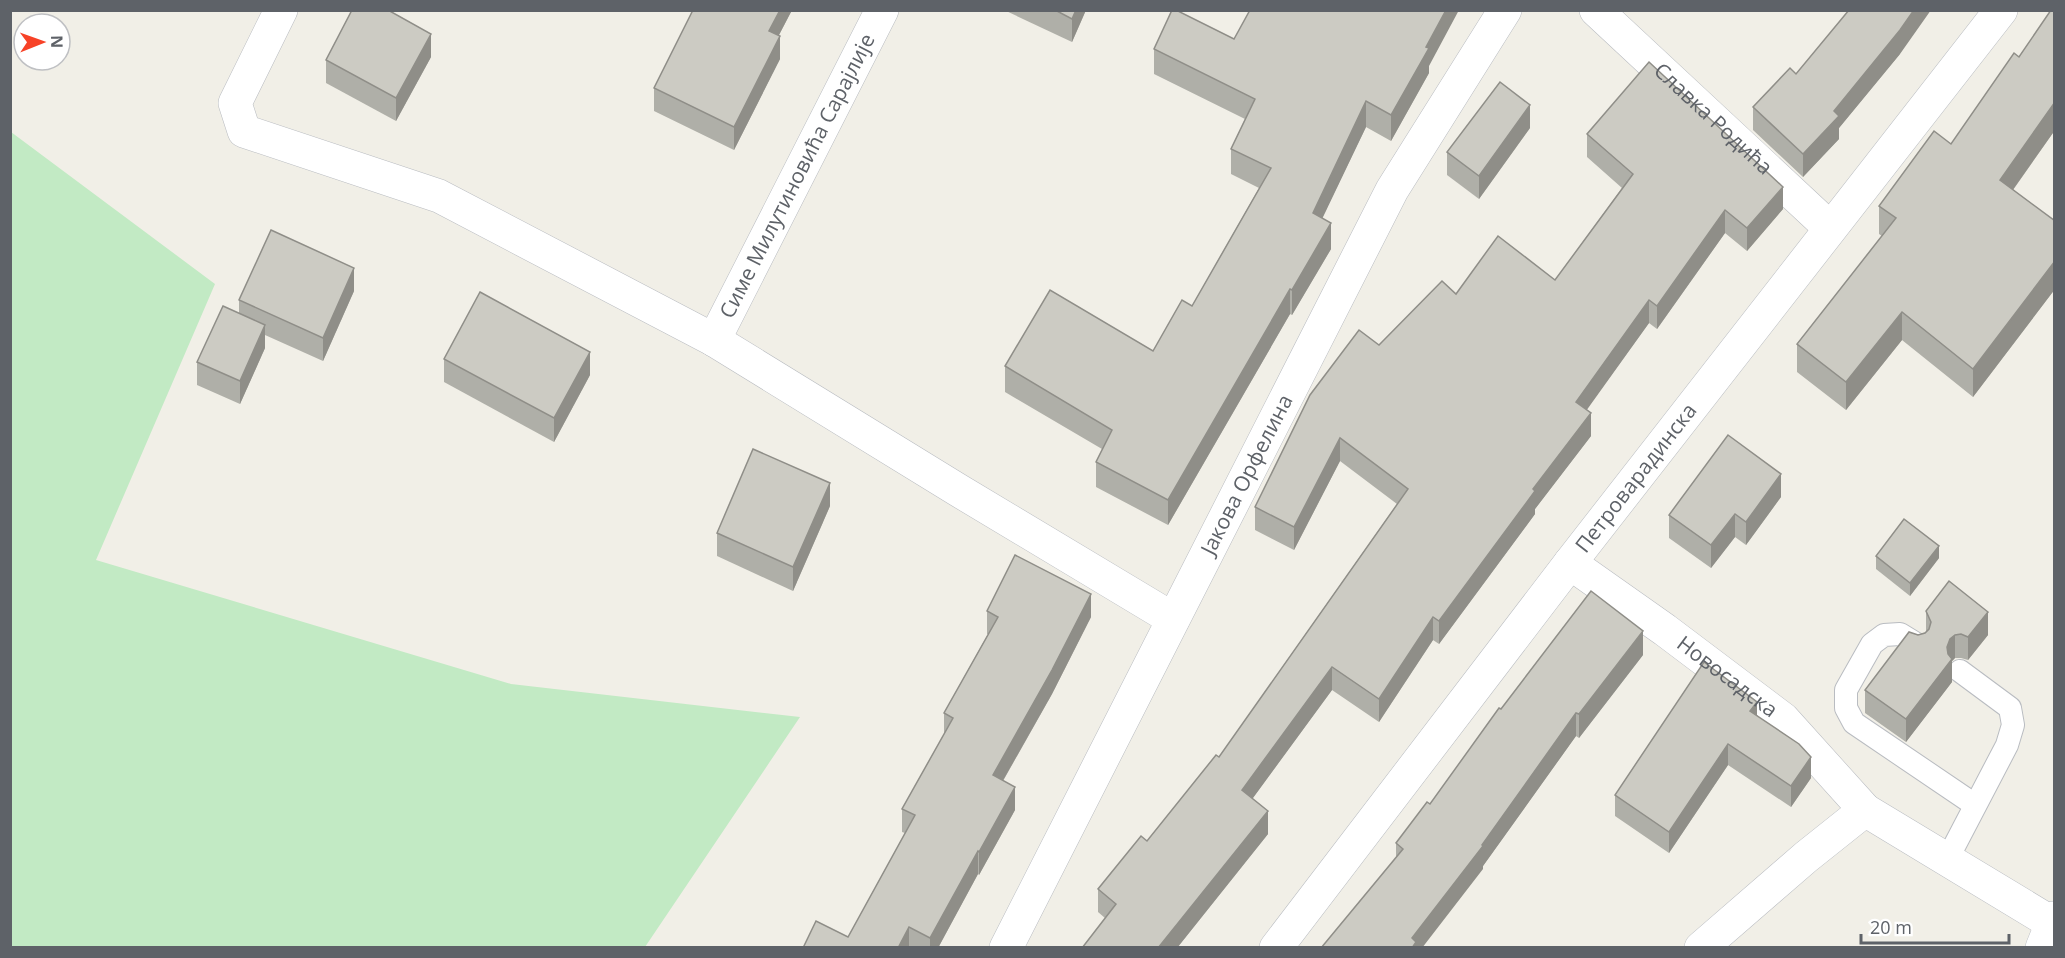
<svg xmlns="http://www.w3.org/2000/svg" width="2065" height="958" viewBox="0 0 2065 958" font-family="'Open Sans',sans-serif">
<rect width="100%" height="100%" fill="#f1efe7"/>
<path fill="#c2eac4" d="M 11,132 L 215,284 L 96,560 L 511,684 L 800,717 L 645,947 L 11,947 Z"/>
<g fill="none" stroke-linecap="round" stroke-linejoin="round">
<defs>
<g id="service">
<path d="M 1918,645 L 1900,634 L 1884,635 L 1872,644 L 1846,690 L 1846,708 L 1854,723 L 1975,805"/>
<path d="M 1948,858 L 2007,745 L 2013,725 L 2010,708 L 1960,671"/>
</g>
<g id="minor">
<path d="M 281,10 L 235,103 L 244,131 L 439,196 L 714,340 L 958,490 L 1173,619"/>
<path id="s1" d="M 1596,10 L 1830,228"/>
<path id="s2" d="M 714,340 L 882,10"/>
<path id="s3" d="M 1570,563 L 1665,630 L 1783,719 L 1865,810"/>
<path id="s4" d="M 1006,948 L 1392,190 L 1505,10"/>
<path d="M 1701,948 L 1806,857 L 1865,810 L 2052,923"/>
</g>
<g id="tertiary">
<path id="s5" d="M 1276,948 L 1570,563 L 2001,10"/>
</g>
<path id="secondary" d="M 2042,948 L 2054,918"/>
</defs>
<use href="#service" stroke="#b9bcc1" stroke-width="24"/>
<use href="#minor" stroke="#b9bcc1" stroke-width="34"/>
<use href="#tertiary" stroke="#b9bcc1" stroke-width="34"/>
<use href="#secondary" stroke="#babdc3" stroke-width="34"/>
<use href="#service" stroke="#fff" stroke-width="22"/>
<use href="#minor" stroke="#fff" stroke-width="33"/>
<use href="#tertiary" stroke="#fff" stroke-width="33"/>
<use href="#secondary" stroke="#fff" stroke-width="33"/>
</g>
<g fill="#afafa8">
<path d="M 693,10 L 792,10 L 779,35 L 780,59 L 734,150 L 654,111 L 654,88 Z"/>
<path d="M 1004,10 L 1086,10 L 1072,42 Z"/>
<path d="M 2055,10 L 2055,130 L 2013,190 L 2055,221 L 2055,289 L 1973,397 L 1902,340 L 1846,410 L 1797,372 L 1797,344 L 1882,236 L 1879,234 L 1879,206 L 1951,144 Z"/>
<path d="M 1234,39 L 1429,66 L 1429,73 L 1391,141 L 1366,127 L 1322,218 L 1331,249 L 1292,315 L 1290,314 L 1168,525 L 1096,487 L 1096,462 L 1102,449 L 1005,392 L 1005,366 L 1153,351 L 1192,306 L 1259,188 L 1231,174 L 1231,149 L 1245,119 L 1154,74 L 1154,49 Z"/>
<path d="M 1900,54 L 1839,128 L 1839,139 L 1803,177 L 1753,130 L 1753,107 L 1796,74 Z"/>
<path d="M 431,57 L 396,121 L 326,83 L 326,60 Z"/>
<path d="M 1530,128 L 1479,199 L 1447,175 L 1447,152 Z"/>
<path d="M 1587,134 L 1783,209 L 1747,251 L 1725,233 L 1657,329 L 1649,323 L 1586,410 L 1591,436 L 1535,509 L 1535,514 L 1439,644 L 1433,640 L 1379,722 L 1332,690 L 1252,799 L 1268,834 L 1177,948 L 1082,948 L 1105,918 L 1098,912 L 1098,889 L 1147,841 L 1219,757 L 1397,504 L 1340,461 L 1294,550 L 1255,530 L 1255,507 L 1379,345 L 1456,294 L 1555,280 L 1622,188 L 1587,157 Z"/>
<path d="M 354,291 L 323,361 L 265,335 L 265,348 L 240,404 L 197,385 L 197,362 L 239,313 L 239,300 Z"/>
<path d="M 444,359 L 590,375 L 554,442 L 444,382 Z"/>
<path d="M 1781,497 L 1746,545 L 1735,537 L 1711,568 L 1669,538 L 1669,515 Z"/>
<path d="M 830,506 L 793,591 L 717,556 L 717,533 Z"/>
<path d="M 1876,556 L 1939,558 L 1910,596 L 1876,569 Z"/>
<path d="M 987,611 L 1091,617 L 1052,694 L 1003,781 L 1015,810 L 979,875 L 978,874 L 938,948 L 803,948 L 848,937 L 905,833 L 902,832 L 902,809 L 944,735 L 944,713 L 988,634 L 987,634 Z"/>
<path d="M 1926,611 L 1988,635 L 1968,660 L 1961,658 L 1955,658 L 1952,661 L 1952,682 L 1906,742 L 1865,713 L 1865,690 L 1918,635 L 1926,632 Z"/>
<path d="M 1643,655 L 1579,738 L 1576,736 L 1483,866 L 1483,869 L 1396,858 L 1396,843 L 1430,804 L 1501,709 Z"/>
<path d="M 1757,715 L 1811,778 L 1791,807 L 1728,765 L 1669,853 L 1615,816 L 1615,795 Z"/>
</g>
<g fill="#8f8e88">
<path d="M 780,10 L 792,10 L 769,54 L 769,31 Z"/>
<path d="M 1076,10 L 1086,10 L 1072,42 L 1072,19 Z"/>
<path d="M 1446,10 L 1459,10 L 1429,66 L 1429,73 L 1391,141 L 1391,115 L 1426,47 Z"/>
<path d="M 1914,10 L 1931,10 L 1900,54 L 1839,128 L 1839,139 L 1803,177 L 1803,154 L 1834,111 Z"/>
<path d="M 431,34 L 431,57 L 396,121 L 396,98 Z"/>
<path d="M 780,36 L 780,59 L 734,150 L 734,127 Z"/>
<path d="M 1366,101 L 1366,127 L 1313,238 L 1313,213 Z"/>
<path d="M 2055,102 L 2055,130 L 2000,208 L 2000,180 Z"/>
<path d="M 1530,105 L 1530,128 L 1479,199 L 1479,176 Z"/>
<path d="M 1783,187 L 1783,209 L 1747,251 L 1747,228 Z"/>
<path d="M 1725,210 L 1725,233 L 1657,329 L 1657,306 Z"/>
<path d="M 1331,223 L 1331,249 L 1292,315 L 1292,290 Z"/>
<path d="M 2055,261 L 2055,289 L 1973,397 L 1973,369 Z"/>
<path d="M 354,268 L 354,291 L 323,361 L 323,338 Z"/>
<path d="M 1290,289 L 1290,314 L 1168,525 L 1168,500 Z"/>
<path d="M 1649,300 L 1649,323 L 1576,425 L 1576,402 Z"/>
<path d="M 1902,312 L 1902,340 L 1846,410 L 1846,382 Z"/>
<path d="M 265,325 L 265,348 L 240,404 L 240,381 Z"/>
<path d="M 590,352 L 590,375 L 554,442 L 554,418 Z"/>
<path d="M 1591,413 L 1591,436 L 1535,509 L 1535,514 L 1439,644 L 1439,621 L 1533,489 Z"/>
<path d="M 1340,438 L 1340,461 L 1294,550 L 1294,527 Z"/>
<path d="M 1781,474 L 1781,497 L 1746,545 L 1746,522 Z"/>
<path d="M 830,483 L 830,506 L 793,591 L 793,567 Z"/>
<path d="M 1735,514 L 1735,537 L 1711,568 L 1711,545 Z"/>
<path d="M 1939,546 L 1939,558 L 1910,596 L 1910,583 Z"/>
<path d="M 1091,594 L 1091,617 L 1052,694 L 993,798 L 993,775 Z"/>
<path d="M 1988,612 L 1988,635 L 1968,660 L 1968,637 Z"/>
<path d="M 1433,617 L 1433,640 L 1379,722 L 1379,699 Z"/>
<path d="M 1643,631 L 1643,655 L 1579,738 L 1579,714 Z"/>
<path d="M 1955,635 L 1955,658 L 1952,661 L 1952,682 L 1906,742 L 1906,719 L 1947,647 L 1950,639 Z"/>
<path d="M 1332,667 L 1332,690 L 1242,813 L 1242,790 Z"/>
<path d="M 1757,702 L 1757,723 L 1750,711 Z"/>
<path d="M 1576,713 L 1576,736 L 1483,866 L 1483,869 L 1422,948 L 1412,948 L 1412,938 L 1482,845 Z"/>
<path d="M 1728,744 L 1728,765 L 1669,853 L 1669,832 Z"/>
<path d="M 1811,757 L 1811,778 L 1791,807 L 1791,786 Z"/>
<path d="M 1015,787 L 1015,810 L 979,875 L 979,852 Z"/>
<path d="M 1268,811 L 1268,834 L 1177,948 L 1158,948 Z"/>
<path d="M 978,851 L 978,874 L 938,948 L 930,948 L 930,938 Z"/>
<path d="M 909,927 L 909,948 L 898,948 Z"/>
</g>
<g fill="#cccbc3" stroke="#8f8e88" stroke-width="1.5">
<path d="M 352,10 L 388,10 L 431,34 L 396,98 L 326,60 Z"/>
<path d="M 693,10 L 780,10 L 769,31 L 780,36 L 734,127 L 654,88 Z"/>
<path d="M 1055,10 L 1076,10 L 1072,19 Z"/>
<path d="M 1172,10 L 1176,10 L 1234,39 L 1250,10 L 1446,10 L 1426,47 L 1429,48 L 1391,115 L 1366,101 L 1313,213 L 1331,223 L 1292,290 L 1290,289 L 1168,500 L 1096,462 L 1112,430 L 1005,366 L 1050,290 L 1153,351 L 1182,300 L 1192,306 L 1271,168 L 1231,149 L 1255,99 L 1154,49 Z"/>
<path d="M 1849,10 L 1914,10 L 1900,30 L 1834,111 L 1839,116 L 1803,154 L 1753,107 L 1790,68 L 1796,74 Z"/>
<path d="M 2051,10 L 2055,10 L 2055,102 L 2000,180 L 2055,221 L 2055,261 L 1973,369 L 1902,312 L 1846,382 L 1797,344 L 1896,218 L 1879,206 L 1934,131 L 1951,144 L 2014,53 L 2019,57 Z"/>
<path d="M 1649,62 L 1783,187 L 1747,228 L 1725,210 L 1657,306 L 1649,300 L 1576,402 L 1591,413 L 1533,489 L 1535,491 L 1439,621 L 1433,617 L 1379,699 L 1332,667 L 1242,790 L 1268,811 L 1158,948 L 1082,948 L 1116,904 L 1098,889 L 1141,836 L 1147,841 L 1216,755 L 1219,757 L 1408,489 L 1340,438 L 1294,527 L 1255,507 L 1310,395 L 1359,330 L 1379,345 L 1442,281 L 1456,294 L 1498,236 L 1555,280 L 1633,174 L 1587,134 Z"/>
<path d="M 1500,82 L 1530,105 L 1479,176 L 1447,152 Z"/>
<path d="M 271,230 L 354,268 L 323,338 L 239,300 Z"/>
<path d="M 480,292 L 590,352 L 554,418 L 444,359 Z"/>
<path d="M 223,306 L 265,325 L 240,381 L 197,362 Z"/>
<path d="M 1728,435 L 1781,474 L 1746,522 L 1735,514 L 1711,545 L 1669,515 Z"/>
<path d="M 753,449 L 830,483 L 793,567 L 717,533 Z"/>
<path d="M 1904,519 L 1939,546 L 1910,583 L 1876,556 Z"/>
<path d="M 1015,555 L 1091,594 L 1052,670 L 993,775 L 1015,787 L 979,852 L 978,851 L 930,938 L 909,927 L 898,948 L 803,948 L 816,921 L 848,937 L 915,815 L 902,809 L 953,718 L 944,713 L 998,617 L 987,611 Z"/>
<path d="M 1949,581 L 1988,612 L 1968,637 L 1961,634 L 1955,635 L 1950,639 L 1947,647 L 1948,654 L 1952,659 L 1906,719 L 1865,690 L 1909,632 L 1918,635 L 1925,633 L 1929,629 L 1931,622 L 1926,611 Z"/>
<path d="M 1591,591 L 1643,631 L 1579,714 L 1576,713 L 1482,845 L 1483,846 L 1412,938 L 1416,942 L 1412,948 L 1321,948 L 1403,849 L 1396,843 L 1427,802 L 1430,804 L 1499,708 L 1501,709 Z"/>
<path d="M 1704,662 L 1757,702 L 1750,711 L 1799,744 L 1811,757 L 1791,786 L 1728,744 L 1669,832 L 1615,795 Z"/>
</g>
<g text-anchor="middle" stroke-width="6" stroke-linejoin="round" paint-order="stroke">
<g font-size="21" fill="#5e6268" stroke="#fff">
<text dy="7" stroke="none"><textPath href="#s1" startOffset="160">Славка Родића</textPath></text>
<text dy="7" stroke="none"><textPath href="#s2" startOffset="184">Симе Милутиновића Сарајлије</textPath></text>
<text dy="7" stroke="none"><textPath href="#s4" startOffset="531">Јакова Орфелина</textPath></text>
<text dy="7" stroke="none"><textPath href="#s5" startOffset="592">Петроварадинска</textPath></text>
<text dy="7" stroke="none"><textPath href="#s3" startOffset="194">Новосадска</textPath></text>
</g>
</g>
<rect width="2065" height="958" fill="none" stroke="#5e6268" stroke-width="24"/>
<g transform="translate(42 42) rotate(89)"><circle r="28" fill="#ffffff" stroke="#bfc0c3" stroke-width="1.5"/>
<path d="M0-4.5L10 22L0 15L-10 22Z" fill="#f74227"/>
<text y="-9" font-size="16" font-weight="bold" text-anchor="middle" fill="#5e6268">N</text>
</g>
<path d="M1861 934v9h148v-9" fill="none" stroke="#5e6268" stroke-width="3"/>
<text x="1870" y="934" font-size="18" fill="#5e6268" stroke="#ffffff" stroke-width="4.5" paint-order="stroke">20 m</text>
</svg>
